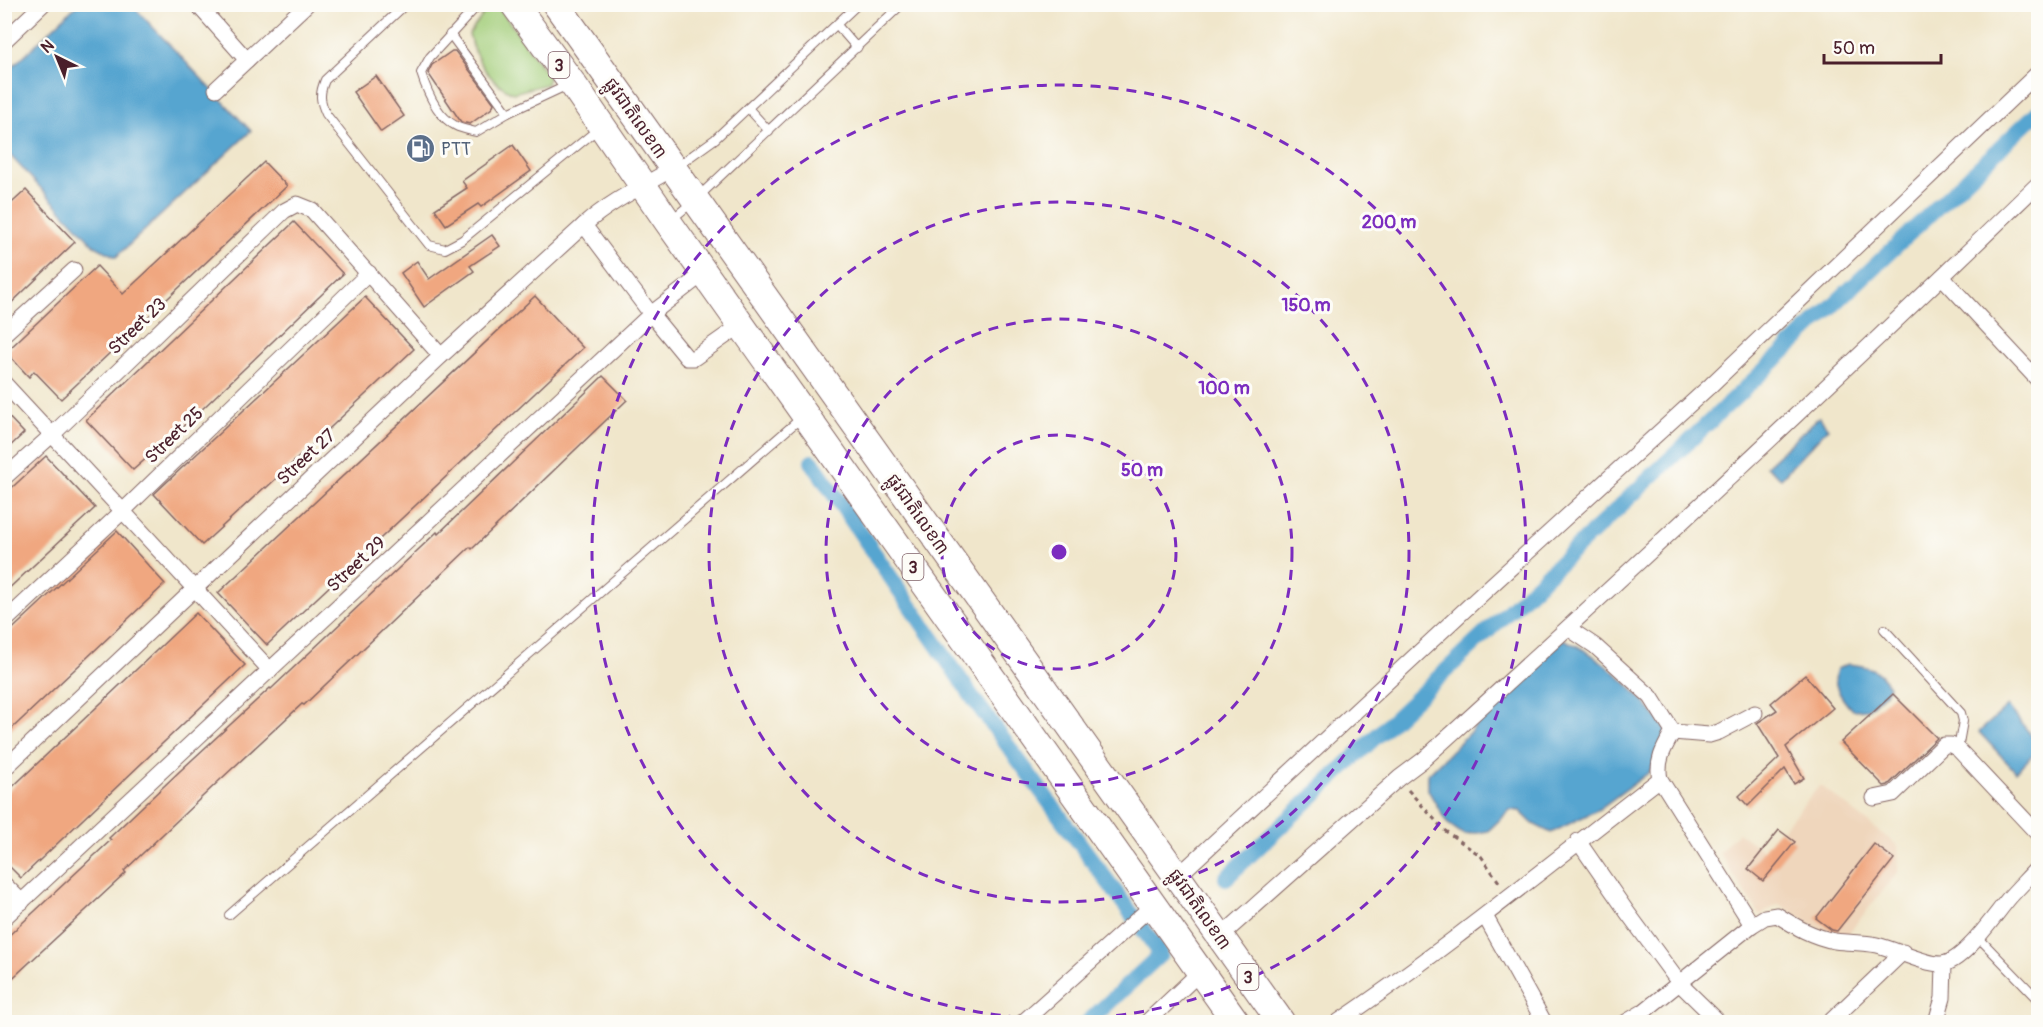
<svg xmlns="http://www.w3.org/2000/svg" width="2043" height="1027" viewBox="0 0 2043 1027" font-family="Pangolin,'Noto Sans Khmer',sans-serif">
<rect width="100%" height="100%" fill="#fdfcf7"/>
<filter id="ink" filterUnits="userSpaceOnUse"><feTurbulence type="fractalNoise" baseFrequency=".0167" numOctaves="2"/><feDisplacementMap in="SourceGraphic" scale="12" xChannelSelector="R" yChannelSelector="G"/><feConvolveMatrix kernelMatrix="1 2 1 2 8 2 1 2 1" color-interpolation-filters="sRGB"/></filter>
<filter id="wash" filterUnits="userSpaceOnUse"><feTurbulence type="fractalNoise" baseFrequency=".008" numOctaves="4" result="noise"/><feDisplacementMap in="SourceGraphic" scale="24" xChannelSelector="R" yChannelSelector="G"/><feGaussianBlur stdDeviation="1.35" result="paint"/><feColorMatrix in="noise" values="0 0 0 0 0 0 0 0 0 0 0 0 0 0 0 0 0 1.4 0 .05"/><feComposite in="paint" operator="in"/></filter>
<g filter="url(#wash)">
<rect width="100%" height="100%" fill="#f0e6cb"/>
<path fill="#efd6bc" d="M 1820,785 L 1898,846 L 1899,871 L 1846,936 L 1829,934 L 1779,904 L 1760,915 L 1719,853 L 1738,832 L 1764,851 Z"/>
<path fill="#a2cd79" stroke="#767652" stroke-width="1.5" d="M 490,5 L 497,5 L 549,77 L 547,84 L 513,93 C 488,81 475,59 469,34 Z"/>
<g fill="#57a5d0" stroke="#50627e" stroke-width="1.5">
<path d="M 77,5 L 132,5 L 251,131 L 116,257 L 95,246 L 5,150 L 5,74 Z"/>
<path d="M 1819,417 L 1828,428 L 1781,478 L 1766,466 Z"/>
<path d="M 1563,639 C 1605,657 1640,694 1667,731 L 1652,768 L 1647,774 L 1599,809 L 1551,833 L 1533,824 L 1520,811 L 1510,810 L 1488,831 L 1464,835 L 1447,823 L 1428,790 L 1428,774 Z"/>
<path d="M 1848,664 C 1869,666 1877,668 1889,686 L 1885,693 L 1868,709 L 1852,710 C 1841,698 1831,684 1837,669 Z"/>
<path d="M 2008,706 L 2038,744 L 2038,750 L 2016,772 L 1979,732 Z"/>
</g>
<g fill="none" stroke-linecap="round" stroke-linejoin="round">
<g stroke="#57a5d0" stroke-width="16">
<path d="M 812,462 L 975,701 L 1161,954 L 1088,1022"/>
<path d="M 1226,878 L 2038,112"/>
</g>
</g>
<g id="blocks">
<g fill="#f0a780">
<path d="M 452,51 L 455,51 L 494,103 L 492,108 L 470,124 L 461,122 L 428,73 L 432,65 Z"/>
<path d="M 376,76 L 404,116 L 381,132 L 353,92 Z"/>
<path d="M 513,145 L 531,171 L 481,207 L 478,204 L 446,225 L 435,209 L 467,188 L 462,181 Z"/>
<path d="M 264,162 L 287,186 L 61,399 L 34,371 L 29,377 L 6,352 L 97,266 L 123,294 Z"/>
<path d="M 26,190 L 75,242 L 4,310 L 4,210 Z"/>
<path d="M 294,222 L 343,274 L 197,414 L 133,470 L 86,420 Z"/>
<path d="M 492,235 L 500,246 L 470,266 L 474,271 L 424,307 L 401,273 L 417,261 L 429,279 Z"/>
<path d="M 535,296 L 583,348 L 267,645 L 218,593 Z"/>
<path d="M 365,297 L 414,349 L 266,488 L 265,487 L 202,545 L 154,494 Z"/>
<path d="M 603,376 L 627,400 L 472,549 L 470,547 L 304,705 L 302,704 L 221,779 L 124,871 L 126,873 L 4,986 L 4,940 L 111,840 L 109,838 L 181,770 L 270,688 L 271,689 L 437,532 L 438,534 Z"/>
<path d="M 4,412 L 24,433 L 4,452 Z"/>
<path d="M 46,456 L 95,508 L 4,593 L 4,495 Z"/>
<path d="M 117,531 L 165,584 L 4,736 L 4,637 Z"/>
<path d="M 196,613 L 245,665 L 21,878 L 4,861 L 4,795 Z"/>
<path d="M 1805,675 L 1833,708 L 1786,747 L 1804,778 L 1794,784 L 1785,769 L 1748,806 L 1739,796 L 1779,758 L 1757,723 L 1777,710 L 1771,703 Z"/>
<path d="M 1893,694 L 1937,738 L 1888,785 L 1884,786 L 1841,742 Z"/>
<path d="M 1779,830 L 1795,842 L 1763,881 L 1748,869 Z"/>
<path d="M 1874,844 L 1894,859 L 1837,931 L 1832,930 L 1816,918 Z"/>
</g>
</g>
</g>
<g filter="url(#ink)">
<use href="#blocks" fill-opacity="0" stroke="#846563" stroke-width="1.5"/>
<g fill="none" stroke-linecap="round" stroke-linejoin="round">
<defs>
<g id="lane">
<path d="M 406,4 L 325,80 C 319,94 320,101 326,114 L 429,245 L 445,249 L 462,240 L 598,129"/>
<path d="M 479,4 L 430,57 L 421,73 C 427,92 438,117 456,126 C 462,129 469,130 476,132 L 508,113 L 568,85"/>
<path d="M 837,25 L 857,48"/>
<path d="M 450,34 L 508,113"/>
<path d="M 748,108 L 769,131"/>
<path d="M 676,167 L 715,139 L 858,4"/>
<path d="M 671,220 L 695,200 L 902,4"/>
<path d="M 1884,629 L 1961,713 L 1963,721 L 1958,749"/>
<path d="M 229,915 L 801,418"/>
<path d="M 1978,937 L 2038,999"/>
</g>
<g id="street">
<path d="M 197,4 L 247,60"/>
<path d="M 4,41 L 43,4"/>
<path d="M 216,89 L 307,4"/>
<path d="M 704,273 L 651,314 L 687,358 L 694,358 L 741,325"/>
<path d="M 1942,277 L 2038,380"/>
<path d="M 4,334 L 74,270"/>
<path d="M 4,383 L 270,670"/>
<path d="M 4,478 L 53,434 L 284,211 L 297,204 L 312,210 L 441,356"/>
<path d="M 4,622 L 124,510 L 369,273"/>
<path d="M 1568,628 L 1595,646 L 1651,697 L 1673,732 C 1664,748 1656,761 1660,779 L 1752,925"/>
<path d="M 1673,732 L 1709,735 L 1719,732 L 1755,713"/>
<path d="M 4,769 L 441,356 L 584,225 C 611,201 641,187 672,169"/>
<path d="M 1874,798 L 1893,794 L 1944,745 L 1951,745 L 1958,749 L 2038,834"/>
<path d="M 1578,841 L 1627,912 L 1680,984 L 1719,1022"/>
<path d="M 1177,877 L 1483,593 L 1711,385 L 2038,73"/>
<path d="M 4,884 L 22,902"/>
<path d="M 1485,916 L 1544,1022"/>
<path d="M 4,918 L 651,314 L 584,225"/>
<path d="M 1220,937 L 1399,778 L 1423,760 C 1631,571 1837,379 2038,184"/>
<path d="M 1023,1022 L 1153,905"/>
<path d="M 1147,1022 L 1200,972"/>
<path d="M 1338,1022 C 1449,947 1553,861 1660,779"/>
<path d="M 1626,1022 L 1643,1012 L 1752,925 L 1765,917 L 1777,915 C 1796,927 1813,937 1835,941 C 1849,943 1863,942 1877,945 C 1895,949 1925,965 1942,964 C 1964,962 1996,913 2010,897 C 2019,887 2029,877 2038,867"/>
<path d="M 1830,1022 L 1903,952"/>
<path d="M 1936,1022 L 1943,998 L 1944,964"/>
</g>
<g id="highway">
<path d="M 514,4 L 572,83 L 668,222 L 1236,1022"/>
<path d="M 556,4 L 1281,1022"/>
</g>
</defs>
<use href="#lane" stroke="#846563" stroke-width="10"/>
<use href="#street" stroke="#846563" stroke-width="17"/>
<use href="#highway" stroke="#846563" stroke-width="29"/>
<path stroke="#846563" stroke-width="3" stroke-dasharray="4.5 4.5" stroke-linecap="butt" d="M 1408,790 L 1444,830 L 1481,856 L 1501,885"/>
<use href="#lane" stroke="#fff" stroke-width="8"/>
<use href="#street" stroke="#fff" stroke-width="15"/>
<use href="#highway" stroke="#fff" stroke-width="27"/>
</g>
</g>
<g fill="none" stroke="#7b2cbf" stroke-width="3" stroke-dasharray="10 8">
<circle cx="1059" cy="552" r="117"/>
<circle cx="1059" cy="552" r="233"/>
<circle cx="1059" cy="552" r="350"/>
<circle cx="1059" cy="552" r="467"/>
</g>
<defs>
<symbol id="fuel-disc" viewBox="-11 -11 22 22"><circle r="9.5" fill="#5c6f8a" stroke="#fdfcf7"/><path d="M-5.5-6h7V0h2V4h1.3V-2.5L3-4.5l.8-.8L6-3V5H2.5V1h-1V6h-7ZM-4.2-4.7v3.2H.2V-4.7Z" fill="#fff"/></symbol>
</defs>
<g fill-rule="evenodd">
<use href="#fuel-disc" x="404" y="132" width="33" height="33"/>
</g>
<g text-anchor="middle" stroke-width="6" stroke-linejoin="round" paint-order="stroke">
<g fill="#fdfcf7" stroke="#806168" stroke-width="1.5">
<rect x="548.5" y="52" width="21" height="26" rx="4.5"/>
<rect x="902.5" y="554" width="21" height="26" rx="4.5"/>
<rect x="1237.5" y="964" width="21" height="26" rx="4.5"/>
</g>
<g font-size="16" font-weight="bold" fill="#4a1f2b">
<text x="559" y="71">3</text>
<text x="913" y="573">3</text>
<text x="1248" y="983">3</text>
</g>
<g font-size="18" fill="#4a1f2b" stroke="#fdfcf7">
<text transform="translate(636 118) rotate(55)" y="6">ផ្លូវជាតិលេខ៣</text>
<text transform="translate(137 326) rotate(-44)" y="6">Street 23</text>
<text transform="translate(174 435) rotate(-44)" y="6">Street 25</text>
<text transform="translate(306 457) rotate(-43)" y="6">Street 27</text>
<text transform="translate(918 514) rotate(55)" y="6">ផ្លូវជាតិលេខ៣</text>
<text transform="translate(356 564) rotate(-43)" y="6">Street 29</text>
<text transform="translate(1200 909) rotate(55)" y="6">ផ្លូវជាតិលេខ៣</text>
</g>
<g font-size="18" fill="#4e5e75" stroke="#fdfcf7" text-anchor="start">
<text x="441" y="155">PTT</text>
</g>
</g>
<circle cx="1059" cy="552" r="9" fill="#7b2cbf" stroke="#fdfcf7" stroke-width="3"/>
<g font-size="18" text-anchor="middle" font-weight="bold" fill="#7b2cbf" stroke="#fdfcf7" stroke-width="6" stroke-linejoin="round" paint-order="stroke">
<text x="1389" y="228">200 m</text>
<text x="1306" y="311">150 m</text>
<text x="1224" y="394">100 m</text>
<text x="1142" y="476">50 m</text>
</g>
<rect width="2043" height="1027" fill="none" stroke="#fdfcf7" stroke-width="24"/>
<g transform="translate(57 57) rotate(317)" stroke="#fdfcf7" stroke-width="4.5" paint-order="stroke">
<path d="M0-4.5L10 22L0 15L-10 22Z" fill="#4a1f2b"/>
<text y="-9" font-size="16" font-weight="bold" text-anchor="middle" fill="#4a1f2b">N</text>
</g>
<path d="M1824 54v9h117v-9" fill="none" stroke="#4a1f2b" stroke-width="3"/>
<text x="1833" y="54" font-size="18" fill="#4a1f2b" stroke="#fdfcf7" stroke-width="4.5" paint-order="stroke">50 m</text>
</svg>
